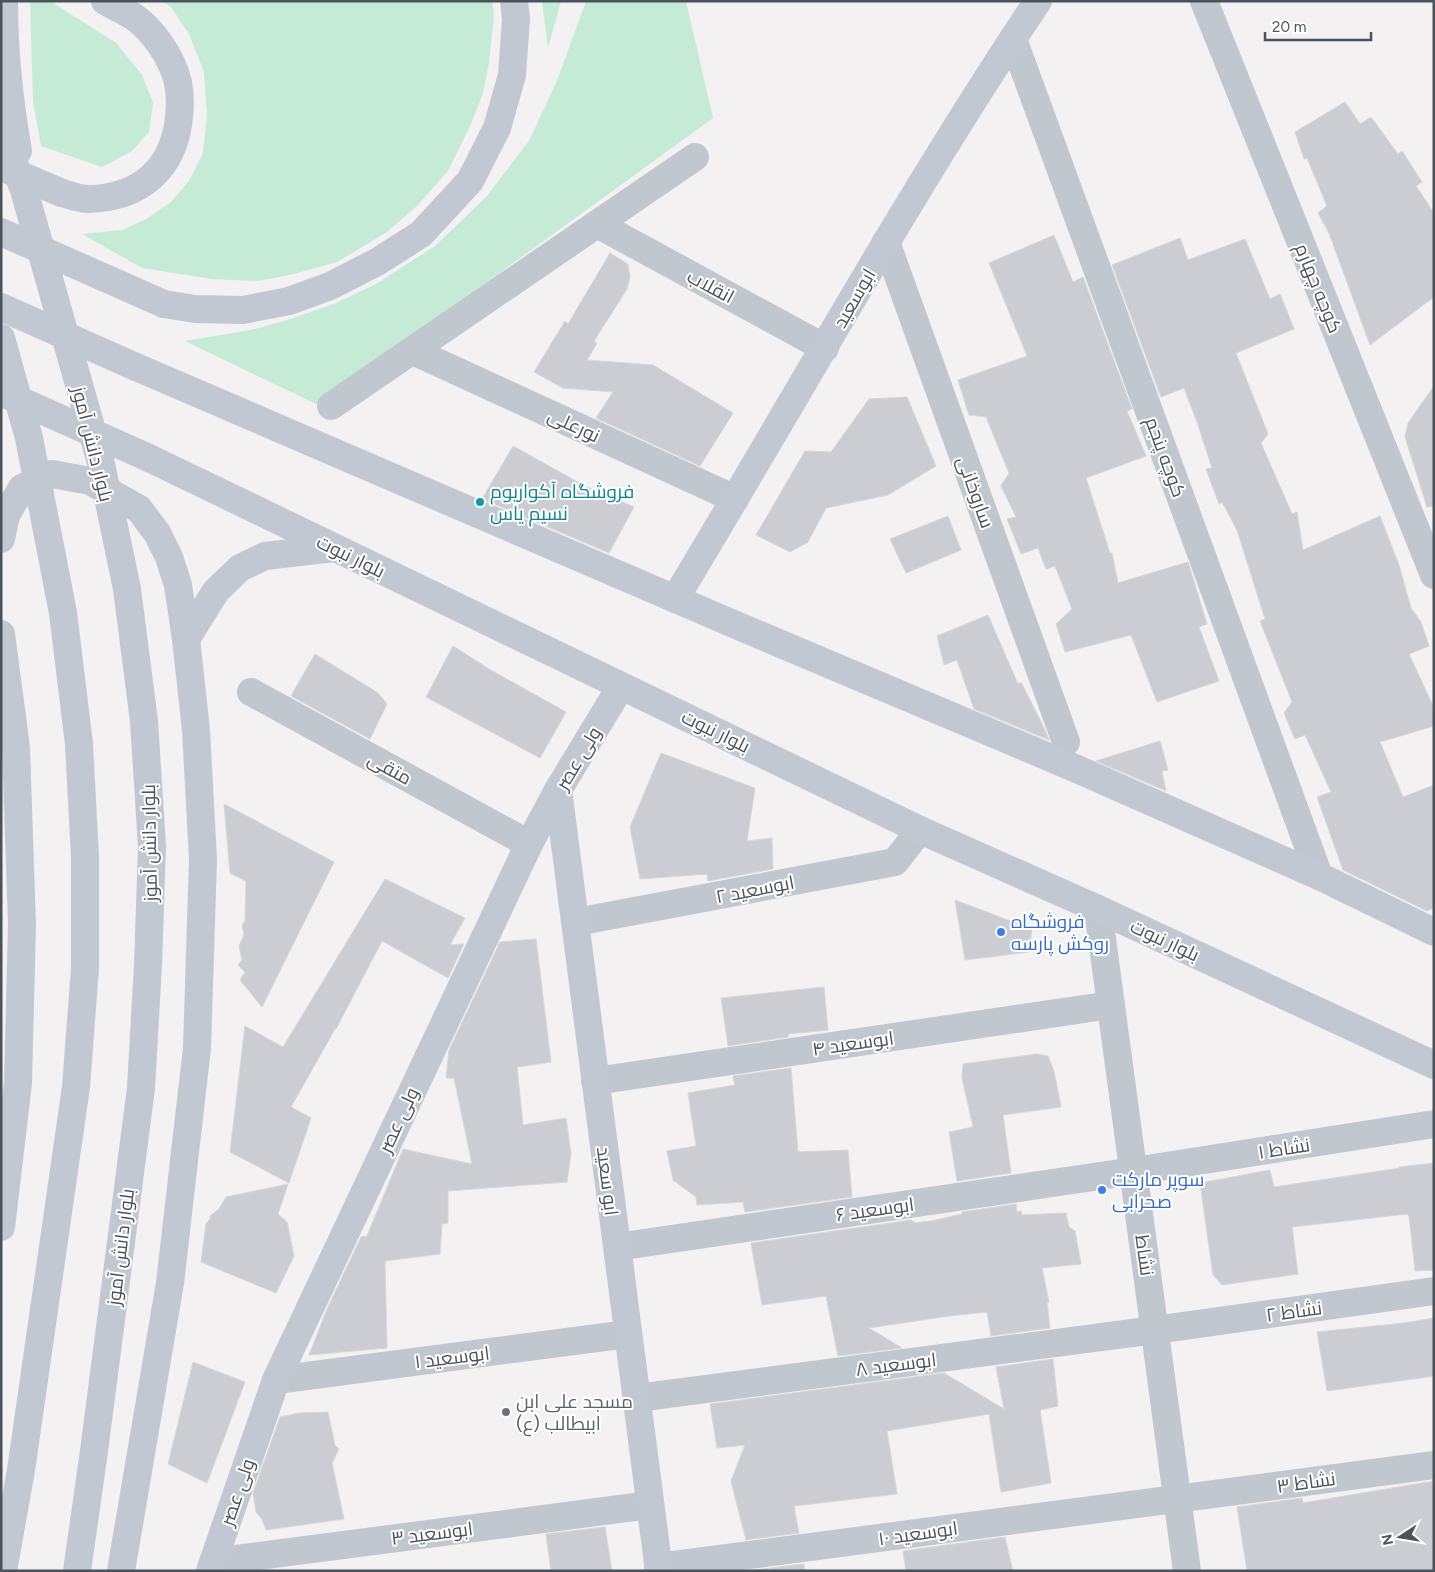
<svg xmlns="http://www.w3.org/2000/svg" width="1435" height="1572" viewBox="0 0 1435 1572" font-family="Figtree,Cairo,sans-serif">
<rect width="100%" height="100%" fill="#f3f1f1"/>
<g fill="#c5ebd7">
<path d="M 30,1 L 50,1 L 116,43 L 142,75 L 153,103 L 149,132 L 132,151 L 102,167 L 41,146 L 33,101 Z"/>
<path d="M 162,1 L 492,1 L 494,15 L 489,63 L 483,93 L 471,124 L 448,171 L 417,206 L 387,232 L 337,262 L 294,274 L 258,281 L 212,279 L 142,268 L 82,234 L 122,230 L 146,219 L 171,202 L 189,181 L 203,153 L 207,116 L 204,72 L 189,34 L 171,7 Z"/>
<path d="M 542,1 L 561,1 L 548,48 Z"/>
<path d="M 586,1 L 686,1 L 713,118 L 318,405 L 185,341 L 251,330 L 294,318 L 336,303 L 376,284 L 435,246 L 486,197 L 529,141 L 557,81 Z"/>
</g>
<g fill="#cbcdd3" stroke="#d6d7db">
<path d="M 1345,102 L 1360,124 L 1371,117 L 1398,154 L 1402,151 L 1422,182 L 1416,186 L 1434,213 L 1434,297 L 1370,345 L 1329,233 L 1318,213 L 1327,206 L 1307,158 L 1304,159 L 1295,132 Z"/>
<path d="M 1054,235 L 1073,282 L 1083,277 L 1132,409 L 1127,411 L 1146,456 L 1086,478 L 1110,553 L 1112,553 L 1118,583 L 1188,562 L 1207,624 L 1199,627 L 1219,681 L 1157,702 L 1131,635 L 1065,652 L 1056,624 L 1072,609 L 1055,566 L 1046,569 L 1038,548 L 1021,554 L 1007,519 L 1016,517 L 1001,486 L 1009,473 L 986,417 L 969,415 L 958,380 L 1027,356 L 989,263 Z"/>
<path d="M 1180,238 L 1188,260 L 1245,239 L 1270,299 L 1280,294 L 1294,329 L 1236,353 L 1268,434 L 1261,443 L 1292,514 L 1297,512 L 1303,550 L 1380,516 L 1399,565 L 1411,608 L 1421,622 L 1429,646 L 1409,654 L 1434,708 L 1434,726 L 1380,742 L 1403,797 L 1434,785 L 1434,908 L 1427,911 L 1343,870 L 1317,797 L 1331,792 L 1305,735 L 1295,739 L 1284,713 L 1292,702 L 1260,621 L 1265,619 L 1237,530 L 1222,502 L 1219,504 L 1206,469 L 1212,468 L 1197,422 L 1184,388 L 1161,397 L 1112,265 Z"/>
<path d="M 610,253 L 628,264 L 630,278 L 627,289 L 594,341 L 597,343 L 587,360 L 653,365 L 733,413 L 700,466 L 596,418 L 613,392 L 563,388 L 534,372 L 565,321 L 568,324 Z"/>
<path d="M 1434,386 L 1434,506 L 1427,507 L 1405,437 L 1408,423 Z"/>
<path d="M 907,397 L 936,466 L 888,495 L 826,508 L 808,542 L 790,552 L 756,535 L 805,451 L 831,452 L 869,399 Z"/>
<path d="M 513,446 L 585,486 L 634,507 L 609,553 L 482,499 Z"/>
<path d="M 948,516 L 961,550 L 906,573 L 890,539 Z"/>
<path d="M 988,615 L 1018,684 L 1021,682 L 1044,728 L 1049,740 L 974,709 L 957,660 L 944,665 L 937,636 Z"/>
<path d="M 453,646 L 489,669 L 566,712 L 540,758 L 426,697 Z"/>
<path d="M 315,654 L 378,693 L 387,704 L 370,739 L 291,696 Z"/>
<path d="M 1160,741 L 1168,770 L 1162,771 L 1166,791 L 1096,761 Z"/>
<path d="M 661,753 L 755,788 L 747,841 L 772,838 L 773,869 L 708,881 L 707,874 L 640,879 L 630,827 Z"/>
<path d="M 224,804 L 334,862 L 262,1007 L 240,980 L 245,972 L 238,965 L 242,960 L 239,946 L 244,935 L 242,925 L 245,921 L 246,881 L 230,873 Z"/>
<path d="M 385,879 L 465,918 L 450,945 L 464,944 L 448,978 L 382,941 L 336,1029 L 335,1029 L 291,1107 L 311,1118 L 289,1183 L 230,1152 L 245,1026 L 283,1047 Z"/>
<path d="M 955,900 L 1032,929 L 1029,952 L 965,960 Z"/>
<path d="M 536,939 L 551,1062 L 517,1067 L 523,1125 L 566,1118 L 571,1154 L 567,1182 L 448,1191 L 448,1223 L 442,1224 L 440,1254 L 385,1261 L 387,1348 L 309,1355 L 327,1309 L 361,1237 L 367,1236 L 403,1149 L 472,1164 L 454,1078 L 446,1078 L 449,1050 L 500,942 Z"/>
<path d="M 824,987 L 828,1030 L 788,1034 L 788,1037 L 728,1046 L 721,998 Z"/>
<path d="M 1037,1054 L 1048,1056 L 1054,1071 L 1061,1107 L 1003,1115 L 1011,1173 L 957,1181 L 949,1132 L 973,1127 L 962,1078 L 963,1064 Z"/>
<path d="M 791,1068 L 798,1152 L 848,1150 L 852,1197 L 745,1212 L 743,1202 L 697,1205 L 696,1197 L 673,1180 L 667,1151 L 696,1146 L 688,1093 L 735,1085 L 733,1076 Z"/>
<path d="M 1434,1163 L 1434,1270 L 1415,1271 L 1409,1216 L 1407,1214 L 1292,1227 L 1298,1274 L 1222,1285 L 1213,1275 L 1200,1183 L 1270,1170 L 1274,1187 L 1400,1168 L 1399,1167 Z"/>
<path d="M 288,1184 L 278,1214 L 287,1222 L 294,1256 L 276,1293 L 201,1262 L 206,1224 L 210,1219 L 210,1216 L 219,1209 L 226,1197 Z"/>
<path d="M 1016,1204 L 1017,1212 L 1021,1211 L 1022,1215 L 1066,1213 L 1069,1227 L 1075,1231 L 1081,1264 L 1042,1268 L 1049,1302 L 1047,1302 L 1050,1328 L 991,1336 L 987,1312 L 949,1316 L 869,1328 L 902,1348 L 838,1356 L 826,1296 L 762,1305 L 751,1243 L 911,1220 L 915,1223 L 931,1221 L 962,1214 L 962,1212 Z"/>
<path d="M 1434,1318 L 1434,1376 L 1327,1391 L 1317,1332 L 1404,1323 Z"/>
<path d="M 1053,1359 L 1058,1406 L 1040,1410 L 1051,1483 L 1001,1492 L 989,1414 L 887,1431 L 897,1494 L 794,1506 L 799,1533 L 746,1540 L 731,1481 L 745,1445 L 717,1448 L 710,1404 L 944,1373 L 1004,1409 L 996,1367 Z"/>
<path d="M 193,1362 L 245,1382 L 207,1483 L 168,1464 Z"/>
<path d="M 328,1412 L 335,1445 L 339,1449 L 332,1463 L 344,1519 L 266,1530 L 262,1519 L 256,1512 L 253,1493 L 280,1417 L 299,1413 Z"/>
<path d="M 1434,1481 L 1434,1571 L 1247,1571 L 1237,1507 L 1302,1498 L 1303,1503 Z"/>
<path d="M 605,1527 L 612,1571 L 551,1571 L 546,1534 Z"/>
<path d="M 1005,1537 L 1013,1571 L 906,1571 L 903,1551 Z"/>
<path d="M 804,1564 L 805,1571 L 754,1570 Z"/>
</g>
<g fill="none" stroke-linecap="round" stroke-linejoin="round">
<g stroke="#c1c7ce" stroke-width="28">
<path d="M 1204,1 L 1434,575"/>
<path d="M 1013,39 L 1319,876"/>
<path d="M 597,224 L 825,348"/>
<path d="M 886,242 L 1066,742"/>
<path d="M 413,351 L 735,499"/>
<path d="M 331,406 L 695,157"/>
<path d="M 251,692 L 529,844"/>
<path d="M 1098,909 L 1187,1571"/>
<path d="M 576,922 L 895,862 L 920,830"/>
<path d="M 595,1081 L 1111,1005"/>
<path d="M 617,1247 L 1134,1171 L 1434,1124"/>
<path d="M 276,1380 L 628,1334"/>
<path d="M 637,1398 L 1155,1330 L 1434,1291"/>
<path d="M 213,1562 L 650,1505"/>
<path d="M 658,1567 L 1434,1465"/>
</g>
<g stroke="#c1c8d2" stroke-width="28">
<path d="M 4,1 C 4,54 9,100 18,151"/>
<path d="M 1,130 L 24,190 L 100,459 L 127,589 L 144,721 L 152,846 L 148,965 L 141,1088 L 94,1451 L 77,1571"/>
<path d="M 62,193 C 70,195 80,199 88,199 C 140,198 174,169 179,117 C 181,99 180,81 172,65 C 165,49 152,31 138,20 C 128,12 115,7 105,1"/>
<path d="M 164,304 L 195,309 L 243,310 L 289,301 L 330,286 L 377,262 L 421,234 L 470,181 L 497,128 L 512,75 L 516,19 L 514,1"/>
<path d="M 1,338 L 29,438 L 63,613 L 79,744 L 85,857 L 85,968 L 76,1087 L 21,1470 L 3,1571"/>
<path d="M 136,367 L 743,628 L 1077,769 L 1319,876 L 1434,932"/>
<path d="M 149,458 L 920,830 L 1098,909 L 1434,1065"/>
<path d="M 1,539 L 6,515"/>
<path d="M 675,599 C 796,399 908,195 1038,1"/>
<path d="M 1,634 L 16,748 L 22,924 L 18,1083 L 1,1227"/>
<path d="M 186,639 L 216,591 L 240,568 L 265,556 L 334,548"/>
<path d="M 558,790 L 659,1571"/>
<path d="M 121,1571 L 170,1283 L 197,1048 L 203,859 L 196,730 L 186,639 L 178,585 L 169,557 L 157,533 L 139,509"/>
<path d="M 210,1571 L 276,1380 L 529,844 L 558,790 L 621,686"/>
</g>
<g stroke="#c1c8d2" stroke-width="28">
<path d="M 1,167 L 62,193"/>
<path d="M 1,232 L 164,304"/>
<path d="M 1,307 L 136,367"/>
<path d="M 1,392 L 149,458"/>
<path d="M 6,515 L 22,488 L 52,474 L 90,481 L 139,509"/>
</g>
</g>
<circle fill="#0f9aa8" stroke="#fff" stroke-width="2" cx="480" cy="502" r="5"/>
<g fill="#3f7fe0" stroke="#fff" stroke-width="2">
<circle cx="1001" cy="932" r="5"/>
<circle cx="1102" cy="1190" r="5"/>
</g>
<circle fill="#6b7280" stroke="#fff" stroke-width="2" cx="506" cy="1412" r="5"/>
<g text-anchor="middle" stroke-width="4" stroke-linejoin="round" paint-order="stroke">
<g font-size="19" fill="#4b525c" stroke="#fff">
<text transform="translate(711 286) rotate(28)" y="7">انقلاب</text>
<text transform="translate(1319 288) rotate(68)" y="7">کوچه چهارم</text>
<text transform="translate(854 298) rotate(-60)" y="7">ابوسعید</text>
<text transform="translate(574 425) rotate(25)" y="7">نورعلی</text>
<text transform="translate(93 444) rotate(76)" y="7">بلوار دانش آموز</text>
<text transform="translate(1166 457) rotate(70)" y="7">کوچه پنجم</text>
<text transform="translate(976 492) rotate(70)" y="7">ساروخانی</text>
<text transform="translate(351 556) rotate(26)" y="7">بلوار نبوت</text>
<text transform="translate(716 731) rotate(26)" y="7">بلوار نبوت</text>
<text transform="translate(578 758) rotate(-59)" y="7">ولی عصر</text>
<text transform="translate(390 768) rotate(29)" y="7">متقی</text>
<text transform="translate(149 843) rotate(-91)" y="7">بلوار دانش آموز</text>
<text transform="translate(755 889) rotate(-11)" y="7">ابوسعید ۲</text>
<text transform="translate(1165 940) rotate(25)" y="7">بلوار نبوت</text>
<text transform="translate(853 1043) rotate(-8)" y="7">ابوسعید ۴</text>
<text transform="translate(398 1120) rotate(-65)" y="7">ولی عصر</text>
<text transform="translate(1284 1148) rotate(-9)" y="7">نشاط ۱</text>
<text transform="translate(608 1181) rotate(83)" y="7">ابو سعید</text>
<text transform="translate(875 1209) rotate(-8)" y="7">ابوسعید ۶</text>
<text transform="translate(120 1247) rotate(-83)" y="7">بلوار دانش آموز</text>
<text transform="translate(1145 1255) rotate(82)" y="7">نشاط</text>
<text transform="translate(1294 1311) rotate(-8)" y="7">نشاط ۲</text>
<text transform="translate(452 1357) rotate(-7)" y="7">ابوسعید ۱</text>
<text transform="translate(896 1364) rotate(-7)" y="7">ابوسعید ۸</text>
<text transform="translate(1306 1482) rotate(-8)" y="7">نشاط ۳</text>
<text transform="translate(237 1492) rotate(-71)" y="7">ولی عصر</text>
<text transform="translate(432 1533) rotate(-7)" y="7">ابوسعید ۳</text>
<text transform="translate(918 1533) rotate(-8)" y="7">ابوسعید ۱۰</text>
</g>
<g font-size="19" fill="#0d838f" stroke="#fff" text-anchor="start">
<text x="490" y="498">فروشگاه آکواریوم<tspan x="490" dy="22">نسیم یاس</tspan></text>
</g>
<g font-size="19" fill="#366cbe" stroke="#fff" text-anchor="start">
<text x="1011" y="928">فروشگاه<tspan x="1011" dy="22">روکش پارسه</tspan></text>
<text x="1112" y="1186">سوپر مارکت<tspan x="1112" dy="22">صحرابی</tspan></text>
</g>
<g font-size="19" fill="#5b616d" stroke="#fff" text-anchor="start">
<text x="516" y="1408">مسجد علی ابن<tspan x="516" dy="22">ابیطالب (ع)</tspan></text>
</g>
</g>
<rect width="1435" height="1572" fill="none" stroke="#4b525c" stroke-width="5"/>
<g transform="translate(1400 1537) rotate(258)" stroke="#ffffff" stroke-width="4" paint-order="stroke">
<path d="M0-4L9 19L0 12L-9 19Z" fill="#4b525c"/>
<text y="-8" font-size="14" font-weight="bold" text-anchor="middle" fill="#4b525c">N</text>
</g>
<path d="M1265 32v8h106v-8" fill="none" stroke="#4b525c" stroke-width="2.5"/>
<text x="1272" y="32" font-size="15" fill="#4b525c" stroke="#ffffff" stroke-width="4" paint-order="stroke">20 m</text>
</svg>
